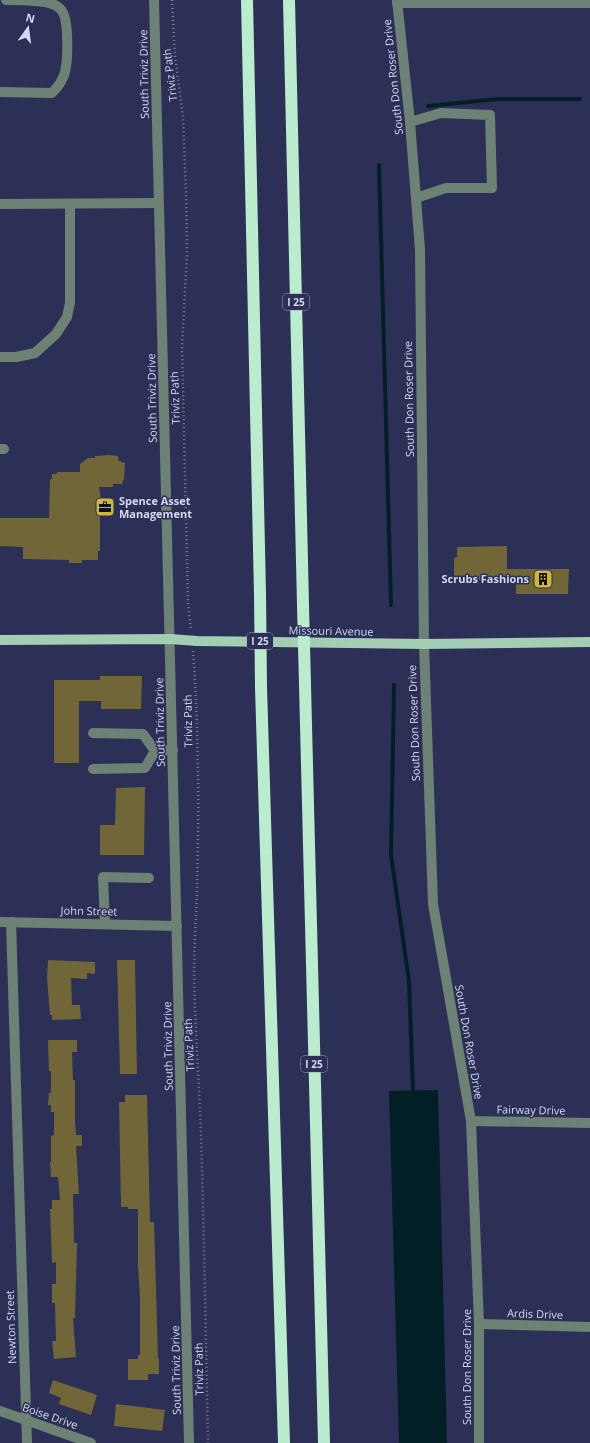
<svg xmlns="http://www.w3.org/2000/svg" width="590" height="1443" viewBox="0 0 590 1443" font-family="'Open Sans',sans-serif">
<rect width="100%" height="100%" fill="#2c3056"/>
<path fill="#031f26" d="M 438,1090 L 447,1443 L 399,1443 L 389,1091 Z"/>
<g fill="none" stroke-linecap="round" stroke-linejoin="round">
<g stroke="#031f26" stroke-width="4">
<path d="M 428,106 L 498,99 L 580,99"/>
<path d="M 379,165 L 391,605"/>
<path d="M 394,685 L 391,855 L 409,981 L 413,1090"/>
</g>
</g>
<g fill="#716637">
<path d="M 110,455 L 118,456 L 119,461 L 125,463 L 124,480 L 123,480 L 122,484 L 113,484 L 113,487 L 99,487 L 102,507 L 100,517 L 100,551 L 98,551 L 98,560 L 82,560 L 82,563 L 69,563 L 69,560 L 23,559 L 23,547 L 0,546 L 0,518 L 49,518 L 50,480 L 52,479 L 52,474 L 57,474 L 57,472 L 80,472 L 80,464 L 88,458 L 95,458 L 95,456 Z"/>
<path d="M 507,546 L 507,569 L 569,569 L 568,594 L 516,594 L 516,580 L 454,580 L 454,558 L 457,557 L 457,547 Z"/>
<path d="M 100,676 L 142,676 L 141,709 L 101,709 L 101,701 L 79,701 L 79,763 L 54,763 L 54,680 L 100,680 Z"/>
<path d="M 145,787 L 144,855 L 100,855 L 100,825 L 115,825 L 116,788 Z"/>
<path d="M 48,960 L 95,962 L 95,974 L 87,973 L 87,979 L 71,978 L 72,1005 L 80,1005 L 81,1019 L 52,1020 L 52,1015 L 50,1015 L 47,978 Z"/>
<path d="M 117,960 L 135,960 L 137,1074 L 120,1074 Z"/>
<path d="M 48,1040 L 77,1040 L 77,1052 L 72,1052 L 73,1080 L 75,1080 L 75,1121 L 76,1135 L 82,1135 L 82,1146 L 76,1146 L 79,1194 L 73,1194 L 74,1243 L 77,1243 L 75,1318 L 73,1318 L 76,1357 L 54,1359 L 52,1341 L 56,1341 L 55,1303 L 52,1303 L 52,1284 L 56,1284 L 56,1262 L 52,1263 L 50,1209 L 52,1209 L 52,1200 L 60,1200 L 58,1177 L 51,1177 L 50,1162 L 51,1162 L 51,1136 L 54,1135 L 54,1112 L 51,1112 L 51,1105 L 48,1105 L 49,1093 L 51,1093 L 51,1071 L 49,1071 Z"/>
<path d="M 125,1095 L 147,1095 L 150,1222 L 154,1222 L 158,1358 L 159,1358 L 159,1374 L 148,1374 L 148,1380 L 128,1380 L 128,1359 L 138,1359 L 138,1355 L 140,1355 L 140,1298 L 138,1265 L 138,1209 L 128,1209 L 128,1207 L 121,1207 L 119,1102 L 125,1102 Z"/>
<path d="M 53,1380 L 97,1395 L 91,1415 L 59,1404 L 61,1398 L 49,1393 Z"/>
<path d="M 116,1404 L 165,1410 L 162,1431 L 114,1426 Z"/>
</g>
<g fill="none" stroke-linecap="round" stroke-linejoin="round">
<g stroke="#797d9d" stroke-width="2.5" stroke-dasharray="1 3" stroke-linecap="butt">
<path d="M 172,0 L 175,56 L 183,117 L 186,193 L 187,253 L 182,347 L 188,603 L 191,630"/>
<path d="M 193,651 C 199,730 199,811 197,890 C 196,918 194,946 194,974 C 195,1027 199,1080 201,1133 C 204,1236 206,1340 208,1443"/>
</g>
<g stroke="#6d8174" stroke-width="10">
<path d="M 154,0 L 189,1443"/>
<path d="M 397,0 L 410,122 L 420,250 L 424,644 L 433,904 L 471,1121 L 479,1324 L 479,1443"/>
<path d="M 397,3 L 590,3"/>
<path d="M 0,92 L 52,93 C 58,87 63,80 65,72 C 68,60 69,21 62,11 C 60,8 55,5 52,4 C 42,0 18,0 6,0"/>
<path d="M 410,122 L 441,113 L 490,115 L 492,188 L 446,188 L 416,198"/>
<path d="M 0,204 L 159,203"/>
<path d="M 0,357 L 16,357 L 35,353 L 56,334 L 67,317 L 70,303 L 70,204"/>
<path d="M 0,449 L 4,449"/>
<path d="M 93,733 L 143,734 L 155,751 L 173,750"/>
<path d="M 93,769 L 145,768 L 155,751"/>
<path d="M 0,922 L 177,926"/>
<path d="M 11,922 L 27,1443"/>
<path d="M 105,924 L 103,877 L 149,878"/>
<path d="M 471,1121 L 590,1123"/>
<path d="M 479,1324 L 590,1327"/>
<path d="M 0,1411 L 91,1443"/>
</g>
<path stroke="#a4ceb4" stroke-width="10" d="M 0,640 L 170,639 L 197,641 L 424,644 L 590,642"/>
<g stroke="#baeccd" stroke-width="12">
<path d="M 247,0 L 260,594"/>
<path d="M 289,0 L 303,605"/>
<path d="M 305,685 L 324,1443"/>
<path d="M 261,687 L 284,1443"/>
</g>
<g stroke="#baeccd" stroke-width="12">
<path d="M 260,594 L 261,687"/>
<path d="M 303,605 L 305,685"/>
</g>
</g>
<defs>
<symbol id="office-square" viewBox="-11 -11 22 22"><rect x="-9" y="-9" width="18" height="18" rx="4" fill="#d1b736" stroke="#2c3056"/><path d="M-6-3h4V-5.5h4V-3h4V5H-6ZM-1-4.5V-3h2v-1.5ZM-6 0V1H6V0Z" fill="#111"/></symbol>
<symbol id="building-square" viewBox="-11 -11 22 22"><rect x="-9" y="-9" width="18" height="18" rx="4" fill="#d1b736" stroke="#2c3056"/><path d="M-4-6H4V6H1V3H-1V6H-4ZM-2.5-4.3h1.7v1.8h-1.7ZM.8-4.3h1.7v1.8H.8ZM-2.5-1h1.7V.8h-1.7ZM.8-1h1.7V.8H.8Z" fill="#111"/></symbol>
</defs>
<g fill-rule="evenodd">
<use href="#office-square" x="94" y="496" width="22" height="22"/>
<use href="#building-square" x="532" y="568" width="22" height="22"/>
</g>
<g text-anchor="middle" stroke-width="3" stroke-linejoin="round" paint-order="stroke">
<g fill="#2c3056" stroke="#a2a6c2" stroke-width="1">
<rect x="283" y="294" width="26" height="16" rx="3"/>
<rect x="247" y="633" width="26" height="16" rx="3"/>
<rect x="301" y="1056" width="26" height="16" rx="3"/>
</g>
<g font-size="10" font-weight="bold" fill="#d4d8f1">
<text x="296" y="306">I 25</text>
<text x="260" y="645">I 25</text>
<text x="314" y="1068">I 25</text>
</g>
<g font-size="11" fill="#d4d8f1" stroke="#2c3056">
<text transform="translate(144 74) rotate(-91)" y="4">South Triviz Drive</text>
<text transform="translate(170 75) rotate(-97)" y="4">Triviz Path</text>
<text transform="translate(393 77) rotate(-96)" y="4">South Don Roser Drive</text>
<text transform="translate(152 398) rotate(-91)" y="4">South Triviz Drive</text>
<text transform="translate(175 398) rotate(-92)" y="4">Triviz Path</text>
<text transform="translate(409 399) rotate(-91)" y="4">South Don Roser Drive</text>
<text transform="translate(331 631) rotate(1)" y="4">Missouri Avenue</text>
<text transform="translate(188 721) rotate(-91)" y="4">Triviz Path</text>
<text transform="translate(160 722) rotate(-91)" y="4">South Triviz Drive</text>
<text transform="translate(414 723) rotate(-92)" y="4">South Don Roser Drive</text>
<text transform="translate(89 911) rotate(1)" y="4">John Street</text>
<text transform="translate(469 1042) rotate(80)" y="4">South Don Roser Drive</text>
<text transform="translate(189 1045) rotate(-93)" y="4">Triviz Path</text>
<text transform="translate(168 1046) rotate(-91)" y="4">South Triviz Drive</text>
<text transform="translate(531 1110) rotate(1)" y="4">Fairway Drive</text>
<text transform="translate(535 1314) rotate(2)" y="4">Ardis Drive</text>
<text transform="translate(11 1327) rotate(-92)" y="4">Newton Street</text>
<text transform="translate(467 1367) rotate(-90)" y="4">South Don Roser Drive</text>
<text transform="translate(199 1369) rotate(-91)" y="4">Triviz Path</text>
<text transform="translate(176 1370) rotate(-91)" y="4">South Triviz Drive</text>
<text transform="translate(50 1416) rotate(19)" y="4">Boise Drive</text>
</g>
<g font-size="11" font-weight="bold" fill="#d4d8f1" stroke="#2c3056" text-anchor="start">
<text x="119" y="505">Spence Asset<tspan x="119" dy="13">Management</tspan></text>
<text x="529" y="583" text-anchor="end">Scrubs Fashions</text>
</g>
</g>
<g transform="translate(28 28) rotate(14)" stroke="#2c3056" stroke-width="3" paint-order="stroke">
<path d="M0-3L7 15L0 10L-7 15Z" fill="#d4d8f1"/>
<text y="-6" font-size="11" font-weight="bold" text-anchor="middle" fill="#d4d8f1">N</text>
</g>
</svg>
